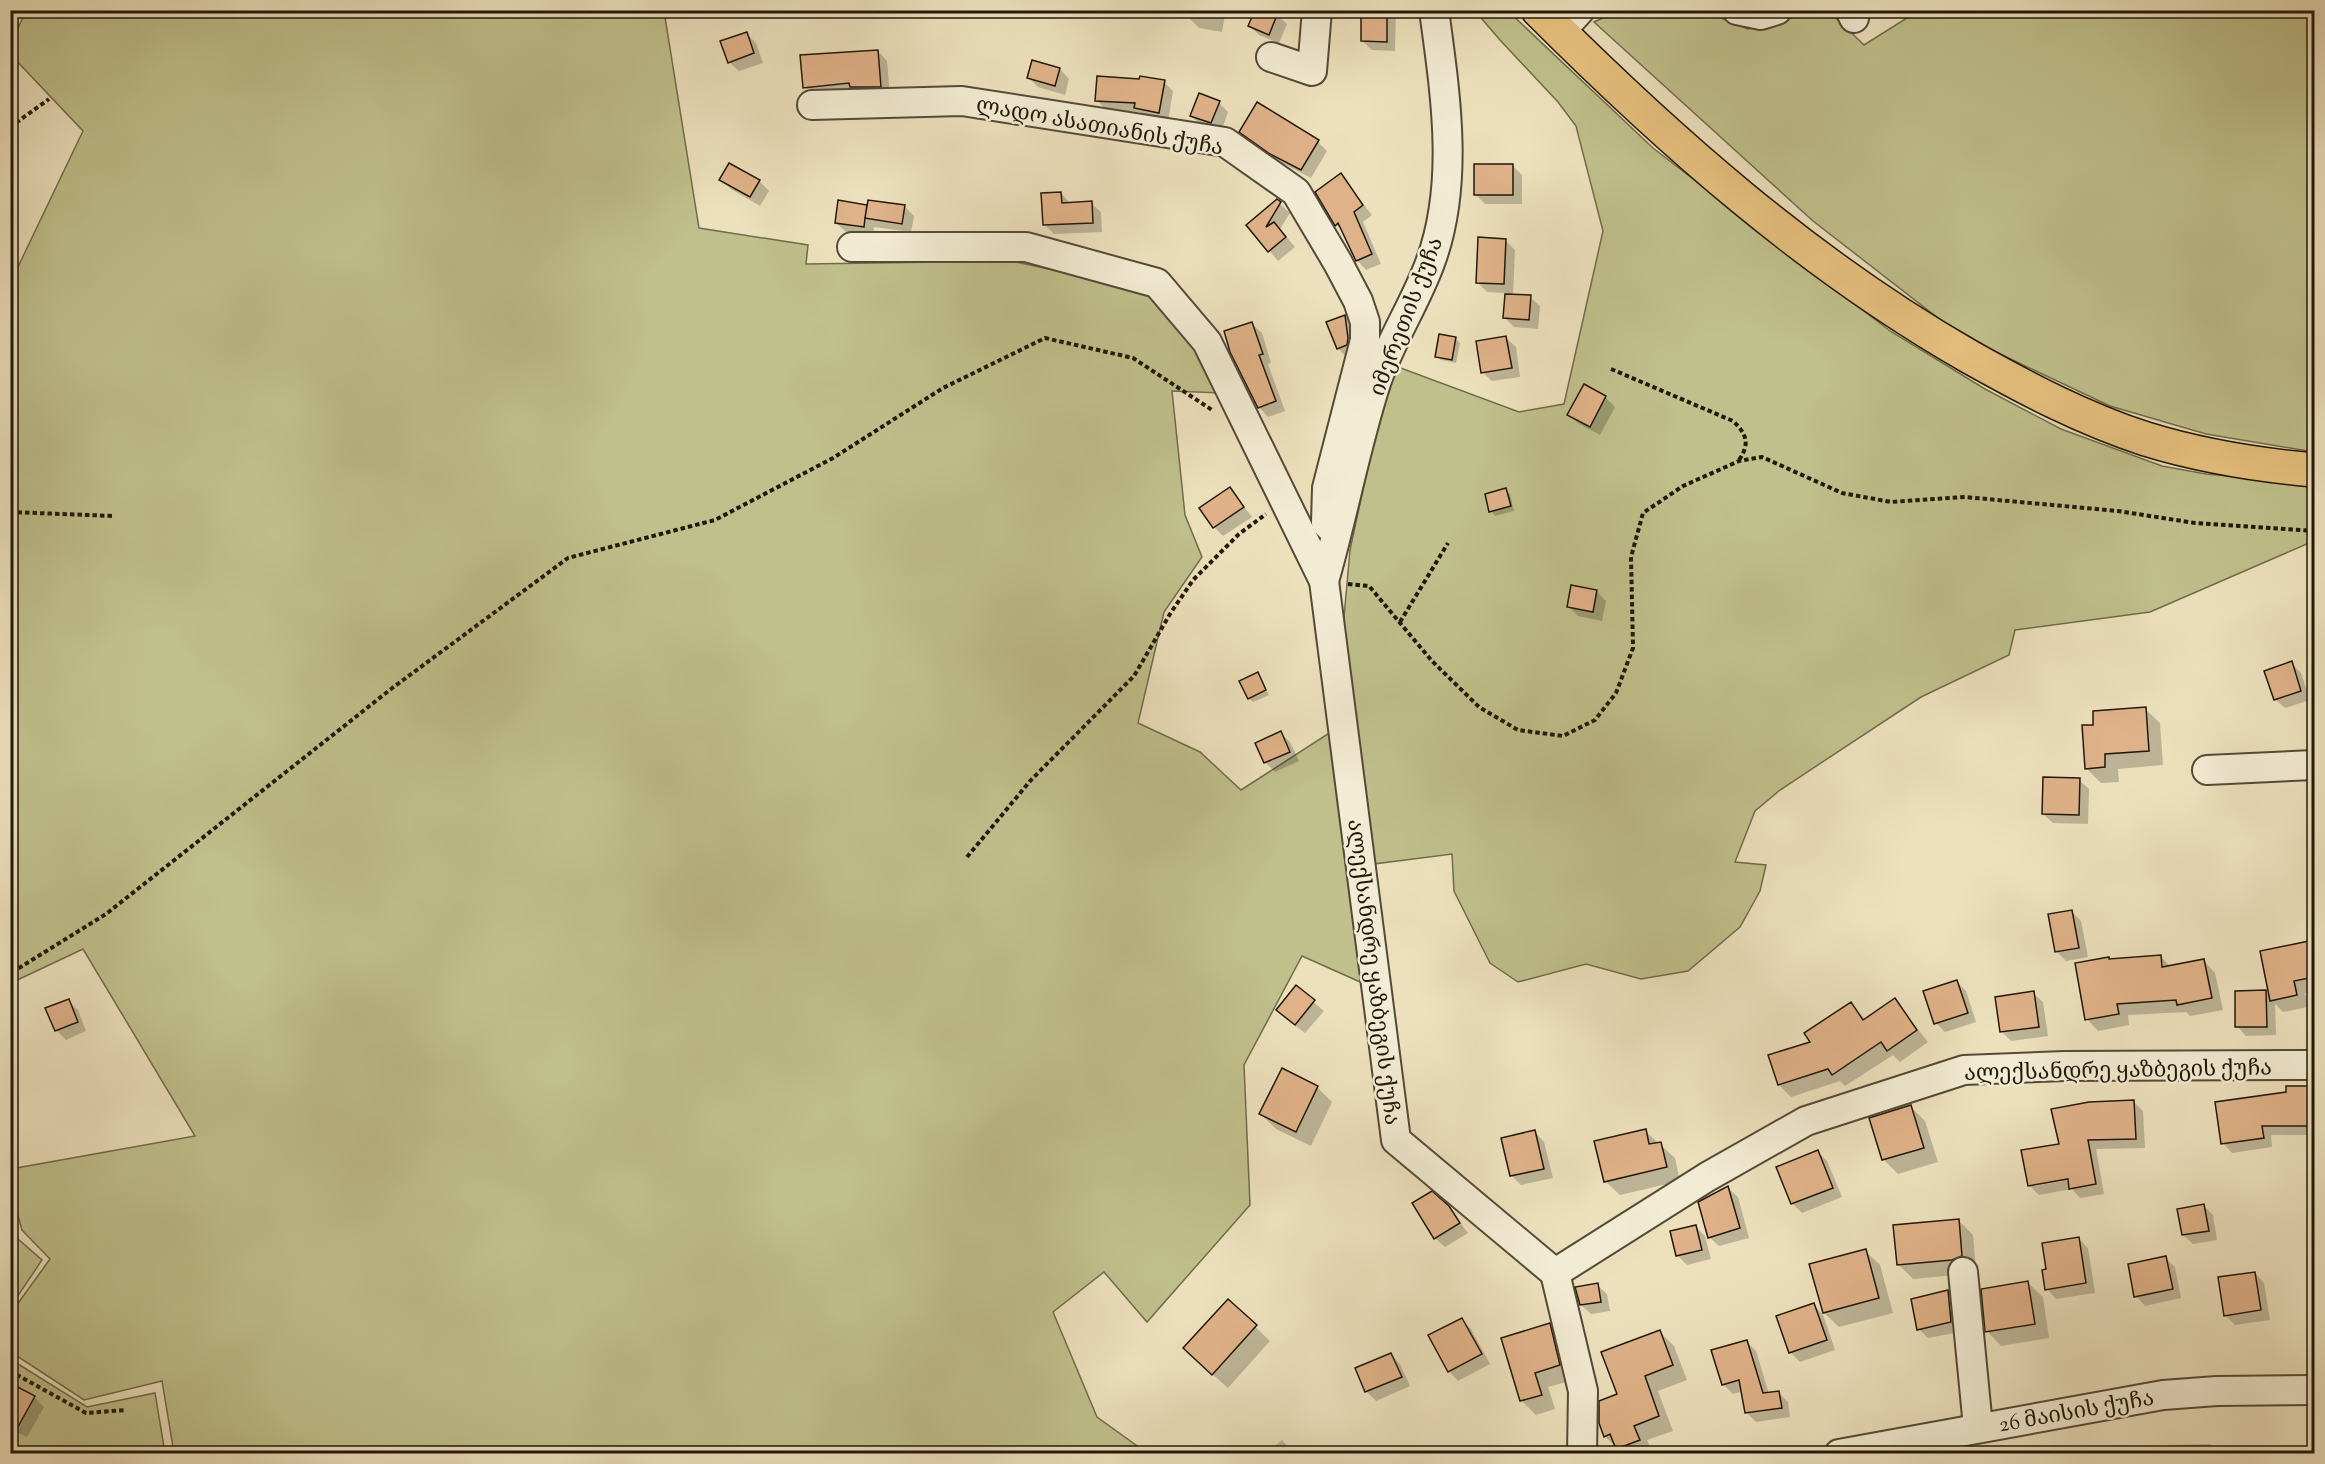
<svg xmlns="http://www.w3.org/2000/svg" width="2325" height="1464" viewBox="0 0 2325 1464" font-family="'Sorts Mill Goudy','Noto Serif Georgian',serif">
<rect width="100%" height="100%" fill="#ede1bd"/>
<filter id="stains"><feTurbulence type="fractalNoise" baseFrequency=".00333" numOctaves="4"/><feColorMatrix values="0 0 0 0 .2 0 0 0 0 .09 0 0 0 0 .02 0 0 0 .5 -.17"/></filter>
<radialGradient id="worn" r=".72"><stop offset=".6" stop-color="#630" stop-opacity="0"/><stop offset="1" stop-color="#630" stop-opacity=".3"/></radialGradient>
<g fill="#c0c08c" stroke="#706c4c" stroke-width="1.5">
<path d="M 1702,10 L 1748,29 L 1818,11 L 1829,11 L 1864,45 L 1918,11 L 2314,11 L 2314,452 L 2206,434 L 2110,406 L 1960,335 L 1813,221 L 1594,22 L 1617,11 Z"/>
<path d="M 26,11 L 664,11 L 699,228 L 808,245 L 806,264 L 1011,261 L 1119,284 L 1157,296 L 1198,347 L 1221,393 L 1172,391 L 1185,515 L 1202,557 L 1164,612 L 1138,723 L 1200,752 L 1241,790 L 1334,730 L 1350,550 L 1390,364 L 1519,412 L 1564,404 L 1603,231 L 1576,126 L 1558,102 L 1500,40 L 1482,19 L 1479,11 L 1508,11 L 1653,148 L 1890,331 L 1985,389 L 2061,429 L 2162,466 L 2206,474 L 2314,483 L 2314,551 L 2309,543 L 2150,612 L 2015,630 L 2009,655 L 1921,697 L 1780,790 L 1755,811 L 1735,862 L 1766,865 L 1760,891 L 1740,927 L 1688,971 L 1641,979 L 1586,964 L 1518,982 L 1490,963 L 1454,891 L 1452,854 L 1374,864 L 1367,985 L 1302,956 L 1244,1065 L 1250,1205 L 1147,1322 L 1104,1272 L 1053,1312 L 1097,1417 L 1147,1453 L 174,1453 L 162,1381 L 84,1400 L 11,1352 L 11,1313 L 50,1259 L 22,1230 L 11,1191 L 11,1169 L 195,1136 L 83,949 L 11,983 L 11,271 L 16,271 L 83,131 L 11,55 L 11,43 Z"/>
<path d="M 11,1216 L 18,1239 L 42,1260 L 11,1306 Z"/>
<path d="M 10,1359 L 87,1407 L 155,1393 L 165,1453 L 11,1453 Z"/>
</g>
<g fill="#0003" fill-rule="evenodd">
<path d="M 1191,10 L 1226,10 L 1222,32 L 1199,28 L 1190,19 Z"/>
<path d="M 1268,10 L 1277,15 L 1287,24 L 1279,43 L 1259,35 L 1250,26 Z"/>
<path d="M 1363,10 L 1396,10 L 1395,51 L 1372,50 L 1362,41 Z"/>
<path d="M 1884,10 L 1893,10 L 1889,15 Z"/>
<path d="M 746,33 L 756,43 L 763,63 L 739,71 L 729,62 Z"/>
<path d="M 878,51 L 887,61 L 890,96 L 814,96 L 805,87 Z"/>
<path d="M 1060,69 L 1069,79 L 1065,95 L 1038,87 L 1028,77 Z"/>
<path d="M 1164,82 L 1173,91 L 1168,122 L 1145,117 L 1139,112 L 1106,110 L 1097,100 Z"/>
<path d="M 1219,103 L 1228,112 L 1221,132 L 1201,125 L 1191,116 Z"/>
<path d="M 1241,131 L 1318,142 L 1327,151 L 1311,178 L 1282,163 Z"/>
<path d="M 1512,165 L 1522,175 L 1522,204 L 1485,204 L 1475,194 Z"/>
<path d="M 1340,175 L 1372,215 L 1363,222 L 1381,264 L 1366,270 L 1357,260 L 1345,233 L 1336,225 Z"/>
<path d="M 10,178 L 18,186 L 12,216 L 10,215 Z"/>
<path d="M 721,180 L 759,181 L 769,191 L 760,206 L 731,189 Z"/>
<path d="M 1061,193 L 1070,203 L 1091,203 L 1101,212 L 1102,232 L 1054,234 L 1045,225 Z"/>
<path d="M 1277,201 L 1290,213 L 1280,229 L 1295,247 L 1278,261 L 1248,225 Z"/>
<path d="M 866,206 L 868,208 L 904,206 L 914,216 L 911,232 L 874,227 L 873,236 L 846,232 L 836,223 Z"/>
<path d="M 1505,240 L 1515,250 L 1513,296 L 1530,297 L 1540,306 L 1538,329 L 1514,327 L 1505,318 L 1506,293 L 1487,292 L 1477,282 Z"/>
<path d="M 1345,316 L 1354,326 L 1347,358 L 1338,348 Z"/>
<path d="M 1252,324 L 1262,333 L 1271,363 L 1268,364 L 1285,411 L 1268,417 L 1259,407 Z"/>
<path d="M 1506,338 L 1516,347 L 1520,377 L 1492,381 L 1482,372 Z"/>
<path d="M 1456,339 L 1460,343 L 1456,363 L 1441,360 L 1437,356 Z"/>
<path d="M 1585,386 L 1605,397 L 1615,407 L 1600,435 L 1579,424 L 1569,415 Z"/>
<path d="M 1230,489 L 1252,517 L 1223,536 L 1214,527 Z"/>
<path d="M 1505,490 L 1510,494 L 1514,511 L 1495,516 L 1491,511 Z"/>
<path d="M 1597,592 L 1606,601 L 1602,621 L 1578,616 L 1568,606 Z"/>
<path d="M 2291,663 L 2301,673 L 2310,700 L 2285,708 L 2275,699 Z"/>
<path d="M 1257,674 L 1269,695 L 1253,702 L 1249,698 Z"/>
<path d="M 2145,709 L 2160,723 L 2163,765 L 2118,769 L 2119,782 L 2101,783 L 2086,768 L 2095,726 Z"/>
<path d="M 1280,733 L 1290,742 L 1299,761 L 1275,772 L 1266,763 L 1257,744 Z"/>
<path d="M 2079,780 L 2089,789 L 2088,824 L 2053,823 L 2043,814 Z"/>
<path d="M 2072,912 L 2081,921 L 2088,957 L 2066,961 L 2057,952 Z"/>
<path d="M 2314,940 L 2314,991 L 2305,993 L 2308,1007 L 2283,1012 L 2275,1004 L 2276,1035 L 2246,1036 L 2237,1026 L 2266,992 L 2270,996 L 2262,952 Z"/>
<path d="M 2161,957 L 2171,967 L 2204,961 L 2215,973 L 2223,1010 L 2190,1016 L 2186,1012 L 2128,1015 L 2129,1025 L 2098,1031 L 2087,1019 L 2110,960 Z"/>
<path d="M 1957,982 L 1966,991 L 1976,1022 L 1945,1032 L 1936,1023 Z"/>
<path d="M 1296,987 L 1324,1011 L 1305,1033 L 1287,1019 Z"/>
<path d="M 2033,993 L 2043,1002 L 2048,1036 L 2011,1041 L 2002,1032 Z"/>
<path d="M 1895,1000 L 1928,1042 L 1900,1062 L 1893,1055 L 1845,1086 L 1840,1081 L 1791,1097 L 1779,1085 L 1813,1043 L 1851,1004 L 1866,1020 Z"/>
<path d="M 68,1001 L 78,1010 L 86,1031 L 66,1040 L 56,1030 Z"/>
<path d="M 1317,1087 L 1332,1102 L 1311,1146 L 1276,1129 L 1261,1114 Z"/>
<path d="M 2287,1087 L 2314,1087 L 2314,1135 L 2271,1135 L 2272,1147 L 2232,1153 L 2223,1143 L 2287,1093 Z"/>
<path d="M 2134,1102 L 2143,1111 L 2145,1148 L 2096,1149 L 2104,1194 L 2080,1198 L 2072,1189 L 2039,1195 L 2029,1185 L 2061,1145 ZM 2075,1176 L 2075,1179 L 2035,1186 L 2035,1183 Z"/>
<path d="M 1910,1106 L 1925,1121 L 1938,1162 L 1898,1174 L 1884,1160 Z"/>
<path d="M 1645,1131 L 1675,1158 L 1680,1181 L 1620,1195 L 1605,1181 Z"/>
<path d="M 1535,1132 L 1544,1142 L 1553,1178 L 1521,1185 L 1512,1176 Z"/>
<path d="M 1818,1152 L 1827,1161 L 1842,1197 L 1802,1213 L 1792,1203 Z"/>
<path d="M 1728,1188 L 1738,1197 L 1749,1238 L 1719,1246 L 1709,1237 Z"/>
<path d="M 2203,1205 L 2213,1215 L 2217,1240 L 2193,1244 L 2183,1235 Z"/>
<path d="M 1448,1207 L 1468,1233 L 1445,1247 L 1435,1238 Z"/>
<path d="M 1958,1220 L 1973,1235 L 1976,1270 L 1967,1274 L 1913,1279 L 1898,1264 Z"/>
<path d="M 1696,1227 L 1705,1236 L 1711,1259 L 1687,1265 L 1677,1255 Z"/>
<path d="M 2078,1238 L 2088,1248 L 2095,1293 L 2056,1299 L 2047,1289 Z"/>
<path d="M 1865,1251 L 1880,1265 L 1893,1313 L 1839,1327 L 1824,1313 Z"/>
<path d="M 2165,1258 L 2175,1267 L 2181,1298 L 2145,1306 L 2136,1296 Z"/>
<path d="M 2255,1273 L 2264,1283 L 2270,1320 L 2235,1325 L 2225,1315 Z"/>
<path d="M 2028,1283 L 2043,1297 L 2049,1338 L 2001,1346 L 1987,1331 Z"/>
<path d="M 1597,1285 L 1607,1294 L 1610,1311 L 1591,1314 L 1581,1305 Z"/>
<path d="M 1948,1292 L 1957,1301 L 1960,1332 L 1928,1338 L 1919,1329 Z"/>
<path d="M 1228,1301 L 1270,1341 L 1228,1388 L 1200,1363 Z"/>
<path d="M 1814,1305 L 1823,1315 L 1835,1350 L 1800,1362 L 1790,1352 Z"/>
<path d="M 1462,1320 L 1471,1329 L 1490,1364 L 1458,1381 L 1449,1371 Z"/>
<path d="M 1550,1325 L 1564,1340 L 1574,1380 L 1548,1387 L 1555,1409 L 1536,1415 L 1521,1400 Z"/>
<path d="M 1660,1332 L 1674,1346 L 1687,1380 L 1658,1391 L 1673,1431 L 1647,1440 L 1653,1454 L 1622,1454 L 1605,1436 L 1619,1395 Z"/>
<path d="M 1747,1342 L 1756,1351 L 1769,1394 L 1779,1393 L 1788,1402 L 1790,1417 L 1756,1422 L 1746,1412 L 1743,1391 L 1733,1394 L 1723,1384 Z"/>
<path d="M 1391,1354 L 1400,1364 L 1410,1386 L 1376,1401 L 1366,1391 Z"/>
<path d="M 34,1397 L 44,1407 L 27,1437 L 10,1429 Z"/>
<path d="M 1282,1440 L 1294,1454 L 1266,1454 Z"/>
<path d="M 2210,1444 L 2220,1454 L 2170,1454 L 2169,1445 Z"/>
<path d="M 2136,1448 L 2141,1454 L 2034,1454 L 2034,1453 Z"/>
<path d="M 2244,1450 L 2274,1452 L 2275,1454 L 2244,1454 Z"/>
</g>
<g fill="#e0b289" stroke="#21180b" stroke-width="1.5">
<path d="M 1255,10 L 1279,10 L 1269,35 L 1248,26 Z"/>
<path d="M 1361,10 L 1387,10 L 1387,42 L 1361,41 Z"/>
<path d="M 747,32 L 754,53 L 728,63 L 720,41 Z"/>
<path d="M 878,50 L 881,87 L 850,87 L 849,83 L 803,88 L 800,55 Z"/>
<path d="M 1032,60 L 1060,68 L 1055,86 L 1027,78 Z"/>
<path d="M 1097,76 L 1139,79 L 1140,76 L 1165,80 L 1159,113 L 1134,108 L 1135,103 L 1095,101 Z"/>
<path d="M 1199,93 L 1220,101 L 1211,123 L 1190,116 Z"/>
<path d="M 1257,102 L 1319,140 L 1301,170 L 1270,154 L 1239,132 Z"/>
<path d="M 729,163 L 760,180 L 750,197 L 719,180 Z"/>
<rect x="1474" y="164" width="39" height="31"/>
<path d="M 1341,173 L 1363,205 L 1354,212 L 1372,254 L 1356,261 L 1338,223 L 1335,226 L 1315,192 Z"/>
<path d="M 1061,192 L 1062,203 L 1092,201 L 1093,223 L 1043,225 L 1041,193 Z"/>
<path d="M 1277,199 L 1281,202 L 1266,227 L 1274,222 L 1286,237 L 1268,252 L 1246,225 Z"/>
<path d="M 838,200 L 867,205 L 865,218 L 868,200 L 905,205 L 902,224 L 865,218 L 864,227 L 835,223 Z"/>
<path d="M 1478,237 L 1506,239 L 1504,284 L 1476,283 Z"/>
<path d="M 1505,294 L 1531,295 L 1529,320 L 1503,318 Z"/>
<path d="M 1345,315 L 1348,338 L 1347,345 L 1337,349 L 1326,322 Z"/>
<path d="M 1252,322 L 1263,354 L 1259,355 L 1276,401 L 1258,408 L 1230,352 L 1224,331 Z"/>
<path d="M 1439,334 L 1456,337 L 1452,360 L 1435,357 Z"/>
<path d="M 1506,336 L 1512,368 L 1481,373 L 1476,341 Z"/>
<path d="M 1584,384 L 1606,396 L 1590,427 L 1567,415 Z"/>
<path d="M 1230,487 L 1244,507 L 1213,528 L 1199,508 Z"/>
<path d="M 1506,488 L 1511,506 L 1489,512 L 1485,494 Z"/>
<path d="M 1571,585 L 1597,590 L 1593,612 L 1567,607 Z"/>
<path d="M 2292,661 L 2301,691 L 2274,700 L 2264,671 Z"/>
<path d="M 1258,672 L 1266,690 L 1248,699 L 1239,681 Z"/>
<path d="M 2146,707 L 2149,751 L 2105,754 L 2105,767 L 2085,769 L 2082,725 L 2093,725 L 2093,711 Z"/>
<path d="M 1281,731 L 1290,752 L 1264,763 L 1255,743 Z"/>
<path d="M 2043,777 L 2080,778 L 2079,815 L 2042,814 Z"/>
<path d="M 2072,910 L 2079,948 L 2055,952 L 2048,914 Z"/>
<path d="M 2314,940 L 2314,977 L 2294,981 L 2297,995 L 2270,1001 L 2260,951 Z"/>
<path d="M 2161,955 L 2162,967 L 2204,959 L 2212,998 L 2177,1005 L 2176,1000 L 2117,1004 L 2119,1014 L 2085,1020 L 2075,963 L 2109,957 L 2109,959 Z"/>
<path d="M 1957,980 L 1968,1013 L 1934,1024 L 1923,991 Z"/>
<path d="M 1296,985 L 1315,1000 L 1295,1025 L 1276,1010 Z"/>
<path d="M 2266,990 L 2267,1027 L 2235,1027 L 2235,991 Z"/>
<path d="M 2034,991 L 2039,1027 L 2000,1032 L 1995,997 Z"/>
<path d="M 1895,998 L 1917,1030 L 1887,1051 L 1881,1042 L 1832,1075 L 1828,1069 L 1778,1085 L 1768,1055 L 1810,1042 L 1804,1033 L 1851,1002 L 1863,1020 Z"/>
<path d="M 69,999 L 78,1022 L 55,1031 L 45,1008 Z"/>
<path d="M 1282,1068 L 1318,1086 L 1296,1132 L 1259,1114 Z"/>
<path d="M 2286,1086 L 2314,1086 L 2314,1126 L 2262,1126 L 2264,1138 L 2221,1144 L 2215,1102 L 2286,1092 Z"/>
<path d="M 2134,1100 L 2136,1139 L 2088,1140 L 2096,1184 L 2069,1189 L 2068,1179 L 2028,1186 L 2021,1150 L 2059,1144 L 2051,1109 L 2089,1102 Z"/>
<path d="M 1911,1105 L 1924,1148 L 1882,1160 L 1869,1118 Z"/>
<path d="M 1646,1129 L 1649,1144 L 1661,1142 L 1667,1167 L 1604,1182 L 1594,1141 Z"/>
<path d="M 1535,1130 L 1544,1169 L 1510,1176 L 1501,1138 Z"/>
<path d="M 1818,1150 L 1833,1188 L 1791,1204 L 1776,1167 Z"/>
<path d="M 1728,1186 L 1740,1228 L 1708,1238 L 1698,1202 Z"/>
<path d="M 1432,1191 L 1449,1206 L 1460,1223 L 1434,1239 L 1412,1203 Z"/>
<path d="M 2204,1204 L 2209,1231 L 2182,1235 L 2177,1209 Z"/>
<path d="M 1959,1219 L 1962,1256 L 1952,1260 L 1897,1265 L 1893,1225 Z"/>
<path d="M 1696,1225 L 1702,1250 L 1676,1256 L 1670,1231 Z"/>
<path d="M 2079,1237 L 2086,1283 L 2045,1290 L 2042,1270 L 2046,1269 L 2042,1243 Z"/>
<path d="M 1866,1249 L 1879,1298 L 1823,1313 L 1809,1264 Z"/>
<path d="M 2166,1256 L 2173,1289 L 2134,1297 L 2128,1264 Z"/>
<path d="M 2255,1272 L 2261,1310 L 2224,1316 L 2218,1277 Z"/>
<path d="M 2028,1281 L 2035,1324 L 1985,1332 L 1981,1289 Z"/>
<path d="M 1598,1283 L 1601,1302 L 1580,1305 L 1575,1287 Z"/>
<path d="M 1948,1290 L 1951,1322 L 1917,1330 L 1911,1299 Z"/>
<path d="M 1228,1299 L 1257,1325 L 1212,1375 L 1183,1348 Z"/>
<path d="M 1814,1303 L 1827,1340 L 1789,1353 L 1776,1316 Z"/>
<path d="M 1462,1318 L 1482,1354 L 1448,1372 L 1428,1335 Z"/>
<path d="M 1550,1323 L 1560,1365 L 1535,1373 L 1542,1395 L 1520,1401 L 1501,1338 Z"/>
<path d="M 1660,1330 L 1673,1365 L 1645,1376 L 1659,1416 L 1634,1426 L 1640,1440 L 1616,1449 L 1610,1434 L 1604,1437 L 1599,1423 L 1599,1401 L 1617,1394 L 1601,1352 Z"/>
<path d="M 1747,1340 L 1763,1393 L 1779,1391 L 1782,1408 L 1745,1413 L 1739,1380 L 1722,1385 L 1711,1350 Z"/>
<path d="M 1391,1353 L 1402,1377 L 1365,1392 L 1355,1368 Z"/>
<path d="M 10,1383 L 35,1396 L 10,1441 Z"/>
</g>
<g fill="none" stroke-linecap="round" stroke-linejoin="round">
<defs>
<g id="minor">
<path d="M 1737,10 L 1761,15 L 1777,10"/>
<path d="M 1850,10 L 1854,18"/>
<path d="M 1560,32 L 1580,10"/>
<path d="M 1271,57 L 1312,71 L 1317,10"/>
<path d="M 812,105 L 962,101 L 1225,142 L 1296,192 L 1338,263 L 1358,301 L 1365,322 L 1365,340 L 1327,488 L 1326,523 L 1336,533"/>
<path d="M 852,247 L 1026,247 L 1157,283 L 1207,342 L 1324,581 L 1396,1140 L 1555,1273"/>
<path d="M 1324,581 C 1343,516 1355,448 1376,383 C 1390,341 1415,304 1430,263 C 1460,183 1445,92 1434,10"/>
<path d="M 2207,770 L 2314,765"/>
<path d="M 1963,1272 L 1978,1427"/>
<path d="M 1555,1273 L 1707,1177 L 1806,1121 L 1964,1070 L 2065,1066 L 2314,1065"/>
<path d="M 1555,1273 L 1583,1391 L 1582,1454"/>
<path d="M 1839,1454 L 2163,1395 L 2217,1391 L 2314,1390"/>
</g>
<path id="highway" d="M 1538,10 C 1669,141 1809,265 1970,357 C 2027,389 2084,419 2146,439 C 2201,456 2258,465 2314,470"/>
</defs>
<use href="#minor" stroke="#544a38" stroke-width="32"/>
<use href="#highway" stroke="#21180b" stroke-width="36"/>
<g stroke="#21180b" stroke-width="4" stroke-dasharray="4.5 3" stroke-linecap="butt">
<path d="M 10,127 L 49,99"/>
<path d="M 1611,369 L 1733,421 C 1747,434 1750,444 1739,460"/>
<path d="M 10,512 L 114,516"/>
<path d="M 1348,584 L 1369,586 L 1432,661 L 1479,707 L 1518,730 L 1563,736 L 1595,720 L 1616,693 L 1633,648 L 1631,557 L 1643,513 L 1683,486 L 1739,461 L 1762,457 L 1842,493 L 1891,502 L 1965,497 L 2118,511 L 2195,523 L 2314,531"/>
<path d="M 1400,622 L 1448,543"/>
<path d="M 967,857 L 1031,780 L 1134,676 L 1170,614 L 1193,580 L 1239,534 L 1266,514"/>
<path d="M 10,979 L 11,973 L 106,914 L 391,689 L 568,558 L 715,520 L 833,458 L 943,388 L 1045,338 L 1133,358 L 1212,410"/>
<path d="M 10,1371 L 86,1413 L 126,1410"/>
</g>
<use href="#minor" stroke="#f3ecd4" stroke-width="28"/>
<use href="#highway" stroke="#e6c07e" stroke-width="33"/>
</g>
<g text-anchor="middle" stroke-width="5" stroke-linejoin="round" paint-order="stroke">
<g font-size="22" fill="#21180b" stroke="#f3ecd4">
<text transform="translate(1100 125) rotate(10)" y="8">ლადო ასათიანის ქუჩა</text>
<text transform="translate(1405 316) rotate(-69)" y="8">იმერეთის ქუჩა</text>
<text transform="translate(1375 972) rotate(83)" y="8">ალექსანდრე ყაზბეგის ქუჩა</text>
<text transform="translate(2118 1069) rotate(-1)" y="8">ალექსანდრე ყაზბეგის ქუჩა</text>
<text transform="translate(2076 1410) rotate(-10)" y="8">26 მაისის ქუჩა</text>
</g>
</g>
<rect width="2325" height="1464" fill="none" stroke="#ede1bd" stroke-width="36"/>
<rect x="12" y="12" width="2301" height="1440" fill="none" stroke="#21180b" stroke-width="3"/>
<rect x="18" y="18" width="2289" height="1428" fill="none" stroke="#21180b" stroke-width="1.5"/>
<rect width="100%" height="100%" filter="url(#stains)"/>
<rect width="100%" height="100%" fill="url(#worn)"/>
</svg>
